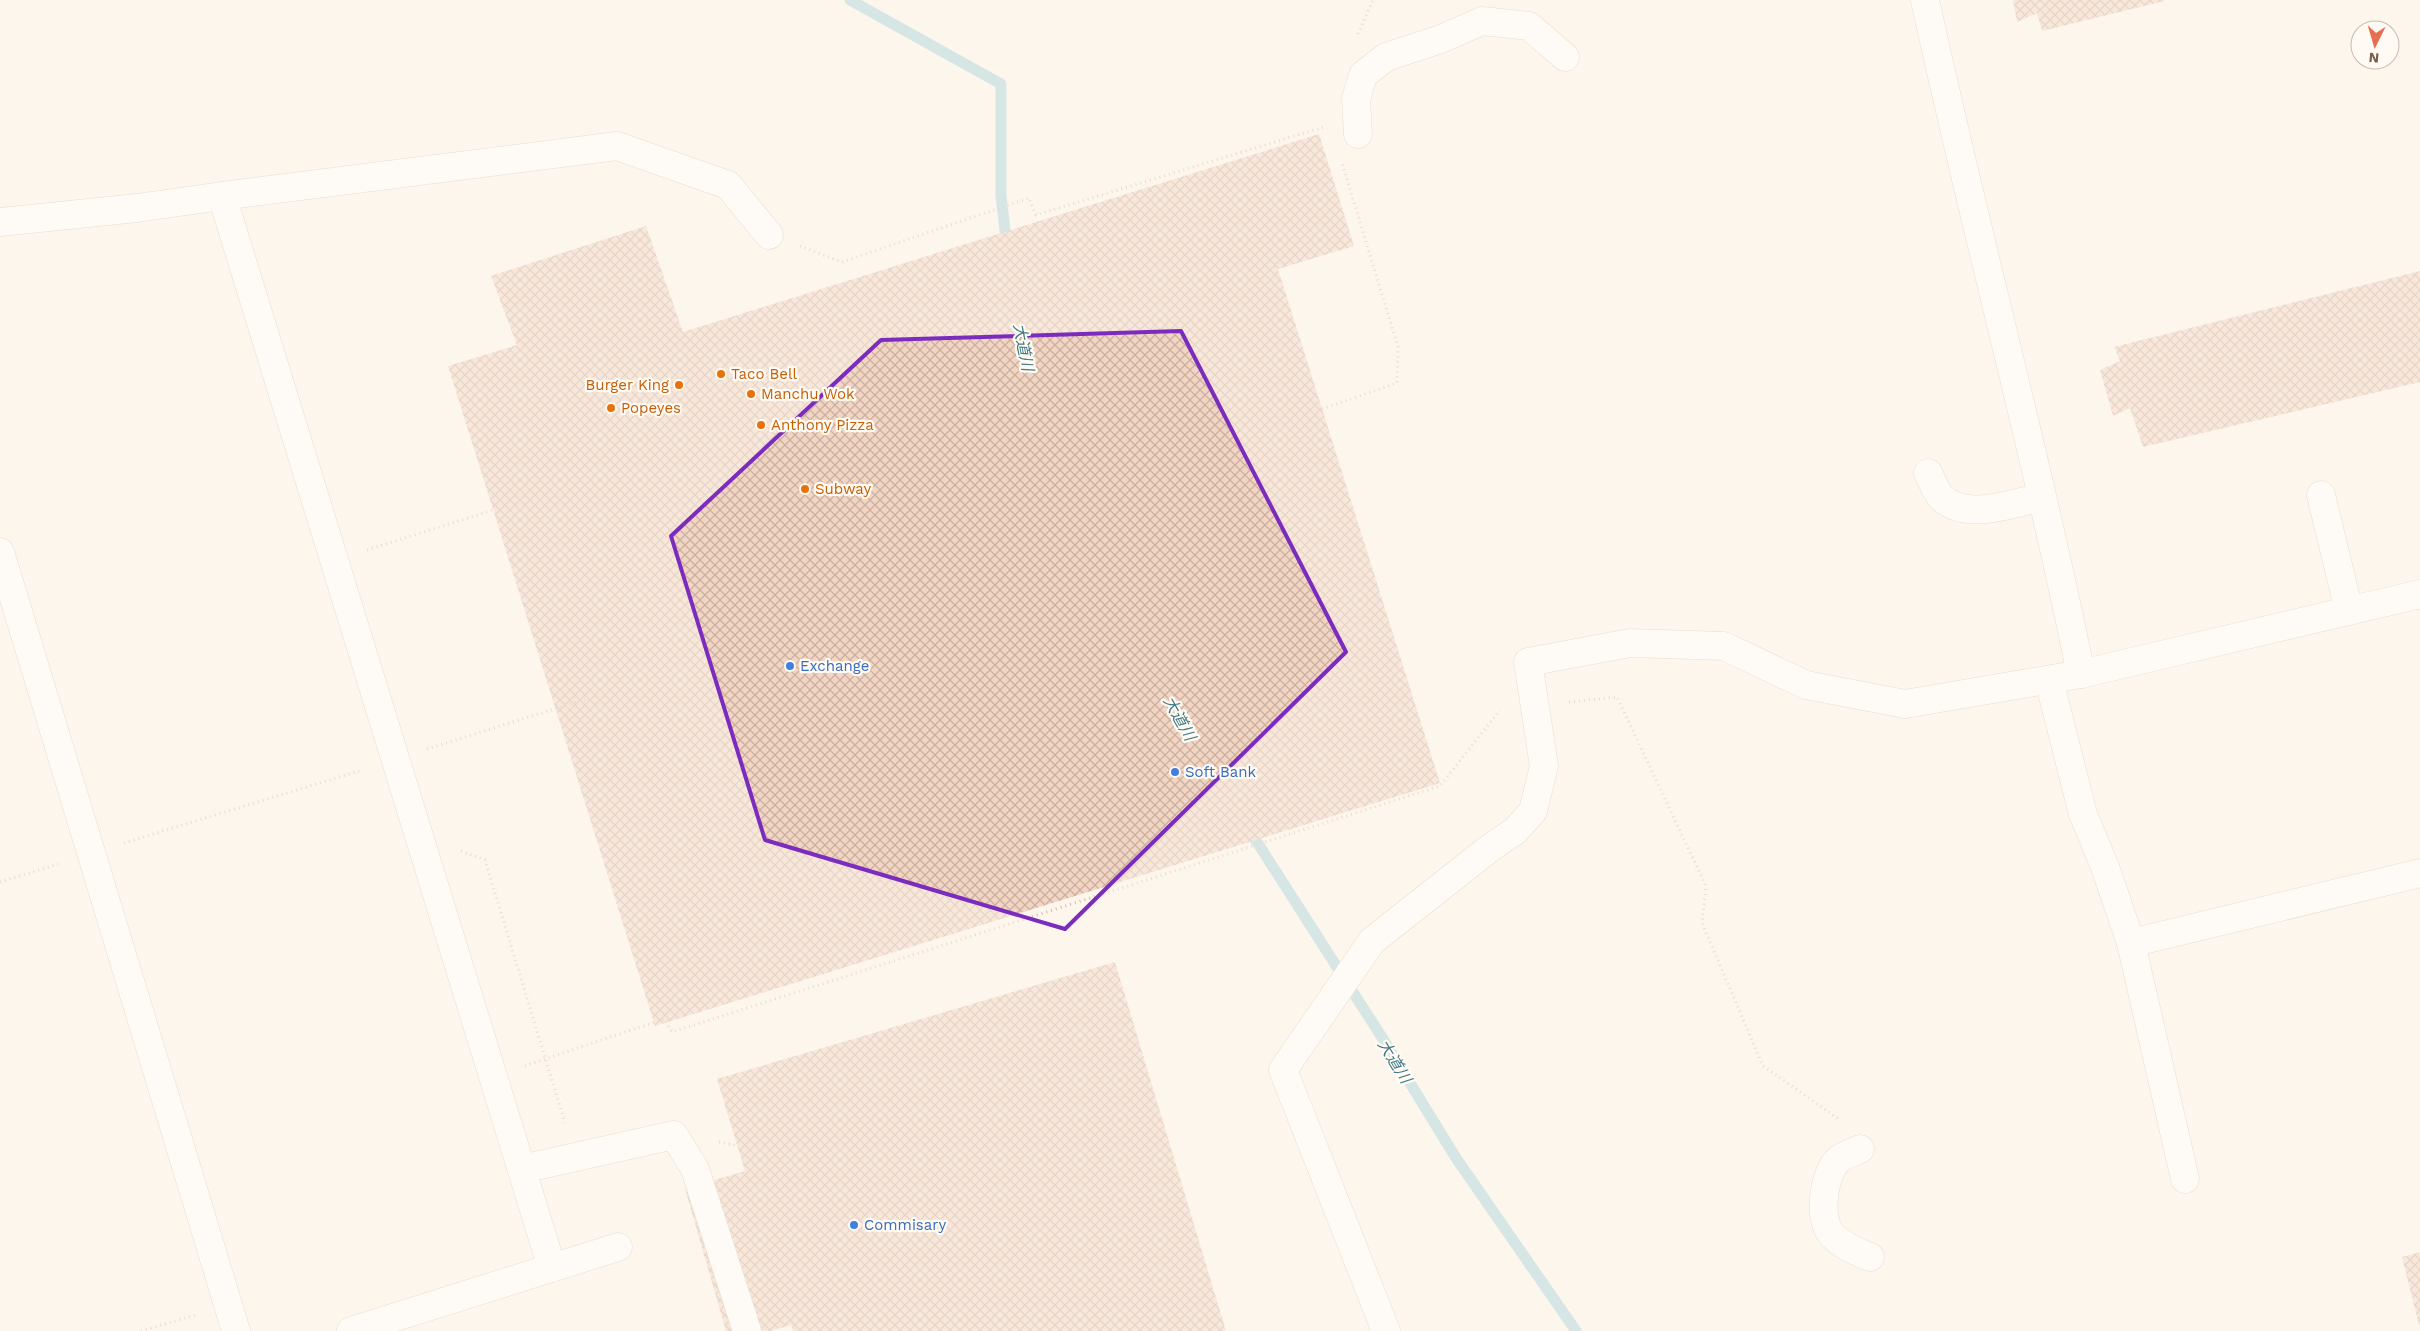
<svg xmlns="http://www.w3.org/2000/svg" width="2420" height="1331" viewBox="0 0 2420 1331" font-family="'Work Sans','Noto Sans JP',sans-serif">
<defs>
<pattern id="building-cross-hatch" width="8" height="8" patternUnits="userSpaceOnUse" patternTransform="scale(1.25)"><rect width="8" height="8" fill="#f3d5c3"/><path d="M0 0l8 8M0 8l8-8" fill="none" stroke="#cab0a1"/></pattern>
</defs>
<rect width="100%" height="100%" fill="#fdf6ec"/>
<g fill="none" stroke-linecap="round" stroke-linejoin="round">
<g stroke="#a5d3da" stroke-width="11">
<path d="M 850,0 L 1001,84 L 1001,196 L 1007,247"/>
<path d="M 1248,828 L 1383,1039 L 1456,1158 L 1576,1331"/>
</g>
</g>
<g fill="url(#building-cross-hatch)">
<path d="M 2013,0 L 2164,0 L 2164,1 L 2042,31 L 2037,13 L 2017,22 Z"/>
<path d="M 1319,134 L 1354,246 L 1278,269 L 1440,783 L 655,1026 L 448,366 L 517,345 L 491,276 L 646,226 L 683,332 Z"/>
<path d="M 2420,271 L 2420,382 L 2143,447 L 2130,408 L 2113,416 L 2100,370 L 2120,361 L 2114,347 Z"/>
<path d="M 1115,962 L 1226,1331 L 793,1331 L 791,1325 L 770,1331 L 726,1331 L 685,1189 L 745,1171 L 717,1079 Z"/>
<path d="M 2420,1252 L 2420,1325 L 2419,1325 L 2402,1257 Z"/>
</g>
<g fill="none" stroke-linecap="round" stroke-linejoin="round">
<defs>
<g id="minor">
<path d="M 1925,0 C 1974,226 2035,448 2081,674"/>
<path d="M 1358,134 L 1356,99 L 1363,75 L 1386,57 L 1441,39 L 1482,21 L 1529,26 L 1565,57"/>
<path d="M 222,196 L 617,146 L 728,185 L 769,235"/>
<path d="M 0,222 L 137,208 L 222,196 L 552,1268"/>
<path d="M 1928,473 C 1932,480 1936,492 1941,497 C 1966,522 2012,503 2042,497"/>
<path d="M 2321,495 L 2349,611"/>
<path d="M 0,552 L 236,1331"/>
<path d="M 2049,680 L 2083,814 L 2105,867 L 2131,943 L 2185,1179"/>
<path d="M 2131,943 L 2420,873"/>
<path d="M 1860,1149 C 1854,1152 1844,1155 1839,1159 C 1823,1173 1817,1221 1833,1236 C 1843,1246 1857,1252 1870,1257"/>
<path d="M 522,1169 L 674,1135 L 695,1169 L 747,1331"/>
<path d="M 351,1331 L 618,1247"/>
<path d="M 1386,1331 L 1283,1070 L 1372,941 L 1490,848 L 1515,831 L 1533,811 L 1544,766 L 1528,662 L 1630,643 L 1724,646 L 1806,685 L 1905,704 L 2081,674 L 2420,594"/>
</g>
</defs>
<use href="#minor" stroke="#d1beb0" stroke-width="29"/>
<g stroke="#d9b8a5" stroke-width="3" stroke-dasharray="1 4" stroke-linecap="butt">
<path d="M 1358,34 L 1373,0"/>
<path d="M 800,246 L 842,262 L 1029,198 L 1036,215 L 1324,127"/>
<path d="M 1322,409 L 1397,383 L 1398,347 L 1342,163"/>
<path d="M 367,550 L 493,510"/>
<path d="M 1569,702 L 1617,697 L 1706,886 L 1702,923 L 1763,1066 L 1840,1120"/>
<path d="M 427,749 L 586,699"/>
<path d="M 124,843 L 362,770"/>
<path d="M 461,851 L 485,860 L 565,1123"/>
<path d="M 0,882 L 58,864"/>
<path d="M 525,1066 L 664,1019 L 672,1032 L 1440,786 L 1500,710"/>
<path d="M 719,1142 L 738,1146"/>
<path d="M 141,1331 L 196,1315"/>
</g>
<use href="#minor" stroke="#fff" stroke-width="28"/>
</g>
<path d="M0 0H2420V1331H0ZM 1181,331 L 1346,652 L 1065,929 L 765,840 L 671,536 L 881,340 Z" fill="#fdf6ec" fill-opacity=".55" fill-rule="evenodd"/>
<path fill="none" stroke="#7b2cbf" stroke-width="4" stroke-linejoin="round" d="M 1181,331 L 1346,652 L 1065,929 L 765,840 L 671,536 L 881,340 Z"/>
<g fill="#e8710a" stroke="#fffaf3" stroke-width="2">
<circle cx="721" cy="374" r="5"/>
<circle cx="679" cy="385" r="5"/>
<circle cx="751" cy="394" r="5"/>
<circle cx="611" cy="408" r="5"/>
<circle cx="761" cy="425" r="5"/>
<circle cx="805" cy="489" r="5"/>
</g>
<g fill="#3f7fe0" stroke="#fffaf3" stroke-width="2">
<circle cx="790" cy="666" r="5"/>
<circle cx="1175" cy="772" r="5"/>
<circle cx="854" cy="1225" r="5"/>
</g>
<g text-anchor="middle" stroke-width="4.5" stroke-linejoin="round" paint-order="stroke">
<g font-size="15" fill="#c56008" stroke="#fffaf3" text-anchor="start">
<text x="731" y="379">Taco Bell</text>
<text x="669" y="390" text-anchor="end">Burger King</text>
<text x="761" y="399">Manchu Wok</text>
<text x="621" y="413">Popeyes</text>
<text x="771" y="430">Anthony Pizza</text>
<text x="815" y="494">Subway</text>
</g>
<g font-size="15" fill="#366cbe" stroke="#fffaf3" text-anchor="start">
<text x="800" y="671">Exchange</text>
<text x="1185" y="777">Soft Bank</text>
<text x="864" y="1230">Commisary</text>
</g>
<g font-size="16" font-style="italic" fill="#437c86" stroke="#fffaf3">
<text transform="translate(1024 347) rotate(79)" y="6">大道川</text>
<text transform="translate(1180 718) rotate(61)" y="6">大道川</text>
<text transform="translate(1395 1061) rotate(58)" y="6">大道川</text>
</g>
</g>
<g transform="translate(2375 45) rotate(185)"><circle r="24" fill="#fffaf3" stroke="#cabbb1"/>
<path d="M0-4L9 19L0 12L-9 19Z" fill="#e76f51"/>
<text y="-8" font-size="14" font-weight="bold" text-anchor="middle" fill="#7a5c4d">N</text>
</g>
</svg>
